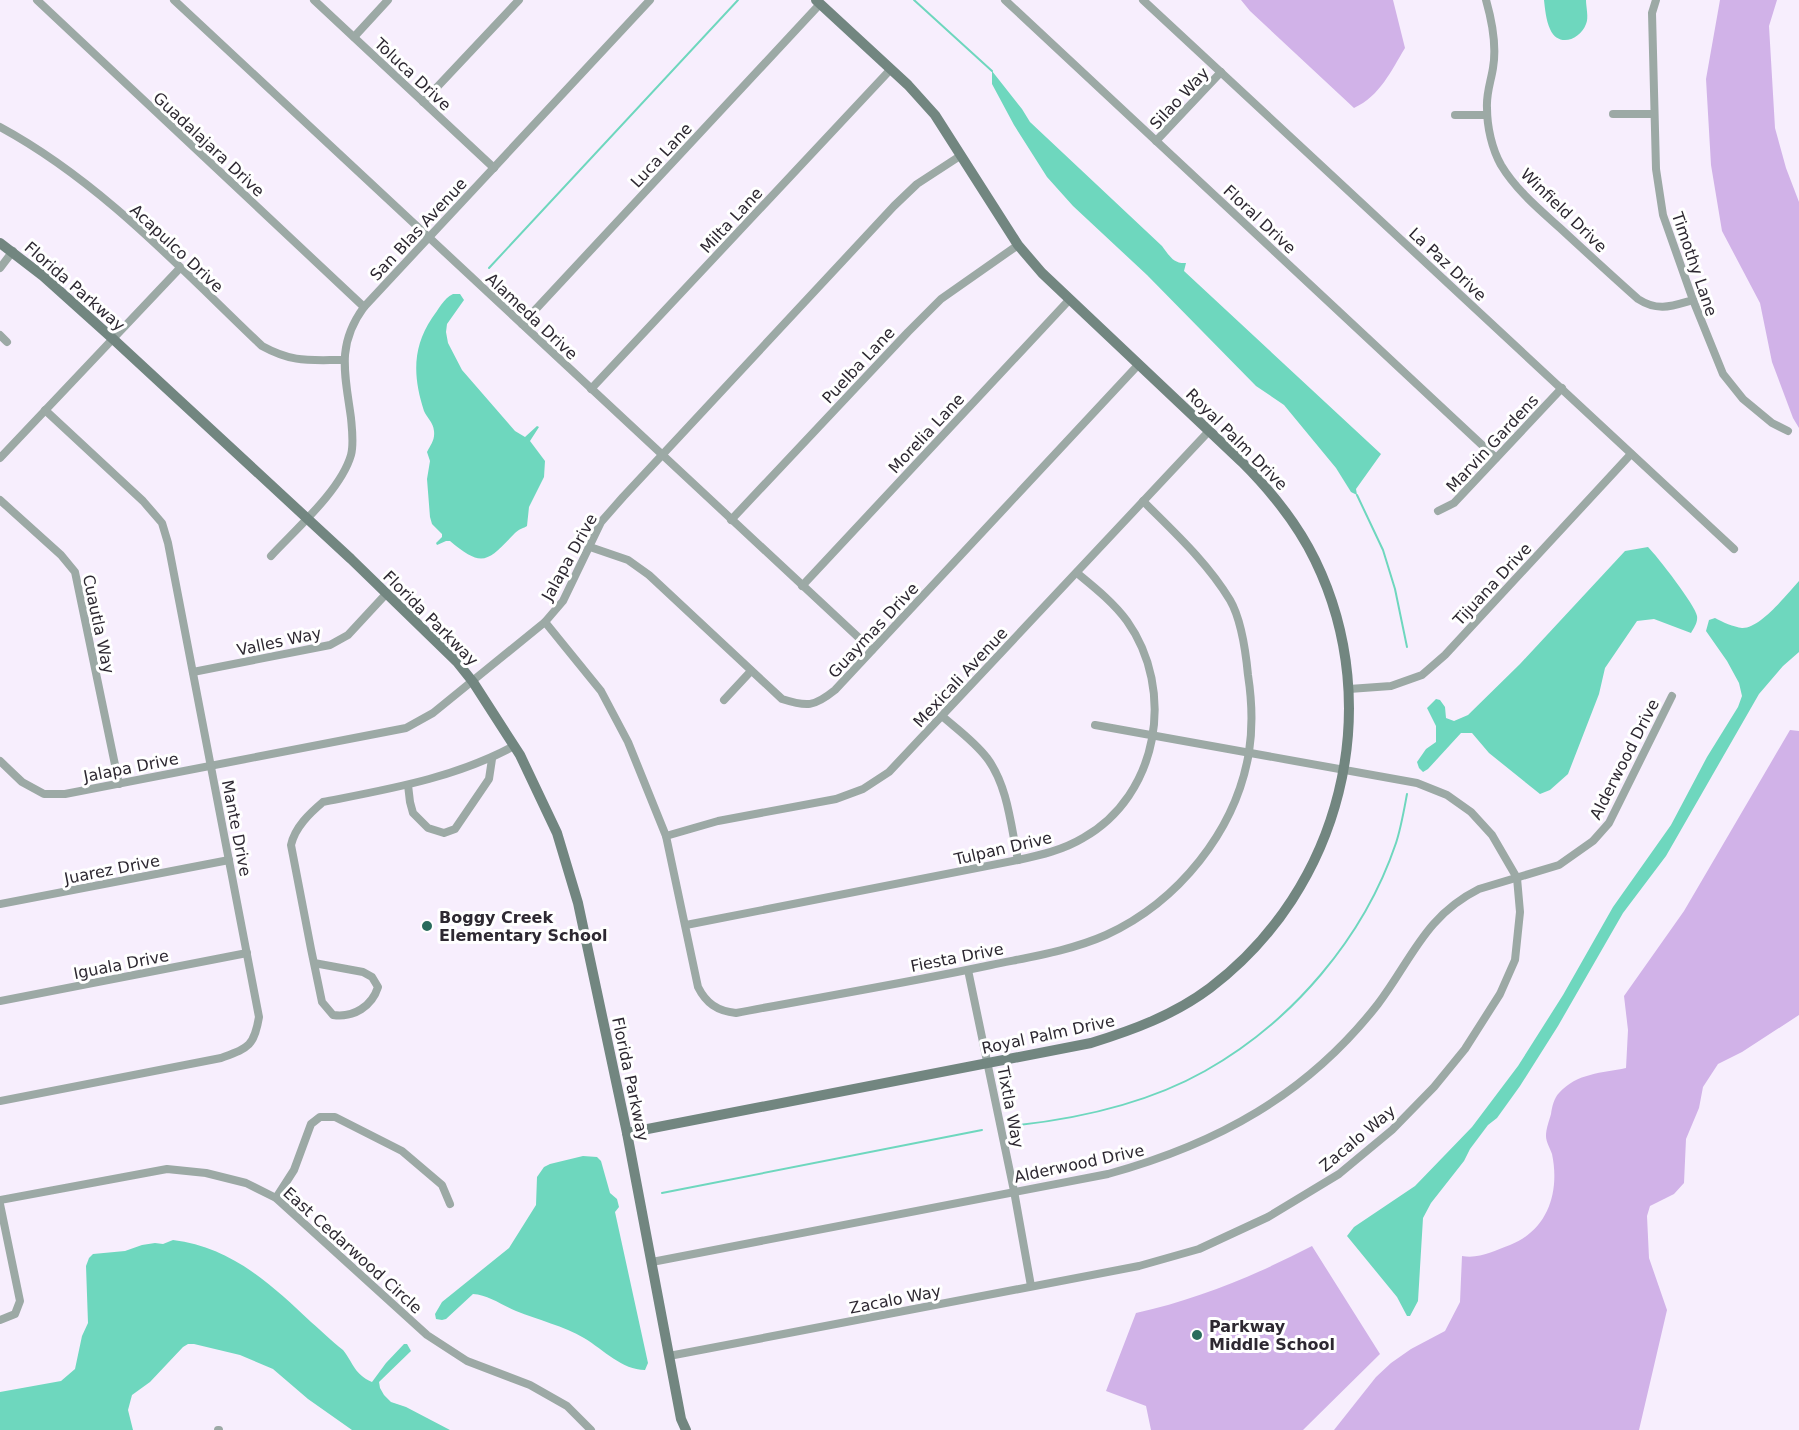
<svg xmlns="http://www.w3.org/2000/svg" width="1799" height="1430" viewBox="0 0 1799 1430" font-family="'DejaVu Sans',sans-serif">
<rect width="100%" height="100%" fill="#f7eefd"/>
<g fill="#d1b2e8">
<path d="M 1241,0 L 1393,0 L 1405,48 C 1391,71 1380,96 1354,108 L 1250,11 Z"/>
<path d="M 1720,0 L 1777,0 L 1769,26 L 1775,128 L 1786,168 L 1799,202 L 1799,428 L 1793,418 L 1772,362 L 1760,303 L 1722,231 L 1711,165 L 1706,79 Z"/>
<path d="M 1790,730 L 1799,731 L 1799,1015 L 1742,1052 L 1718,1064 L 1703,1087 L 1699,1108 L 1686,1139 L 1684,1183 L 1674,1194 L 1650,1206 L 1647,1216 L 1649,1258 L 1667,1310 L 1639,1430 L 1334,1430 L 1376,1377 L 1391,1363 L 1411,1349 L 1445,1331 L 1460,1302 L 1462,1256 C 1480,1259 1493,1251 1510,1245 C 1548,1230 1560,1192 1552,1154 C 1550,1148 1546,1142 1546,1136 C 1546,1129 1549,1121 1551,1114 C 1552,1107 1554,1098 1559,1093 C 1577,1073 1602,1073 1626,1068 L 1628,1030 L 1624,996 L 1684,911 Z"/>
<path d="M 1312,1246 L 1380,1354 L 1303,1430 L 1151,1430 L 1146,1406 L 1106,1391 L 1136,1313 C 1199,1299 1256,1275 1312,1246 Z"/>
</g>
<g fill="#6ed7be">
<path d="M 1544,0 L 1586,0 C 1586,7 1589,18 1586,24 C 1580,40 1558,48 1550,29 C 1546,20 1545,9 1544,0 Z"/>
<path d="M 992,71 L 1022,109 L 1030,122 L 1162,246 C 1169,255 1173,264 1186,263 L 1184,271 L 1381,454 L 1356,489 L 1357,495 L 1351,492 L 1336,468 L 1284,405 L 1256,386 L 1147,275 L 1073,206 L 1047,177 L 1014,125 L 992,84 Z"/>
<path d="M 453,294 L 460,294 L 464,300 L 447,324 L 446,332 L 448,343 L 462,370 L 515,431 L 525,437 L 537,426 L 539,427 L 530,441 L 545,461 L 544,477 L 529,507 L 527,526 C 524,528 519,529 515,533 C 488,561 483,569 450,541 L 446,541 L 437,545 L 436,543 L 442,537 L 442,534 L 432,524 L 430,517 L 427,479 L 430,461 L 427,452 C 431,444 435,440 434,431 C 433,422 427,418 424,411 C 413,377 412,348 432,318 C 439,309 443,299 453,294 Z"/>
<path d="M 1648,547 C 1657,556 1696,606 1697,616 C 1698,622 1694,628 1691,633 L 1654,619 L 1637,621 L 1605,668 L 1599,694 L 1568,774 L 1550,790 L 1540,794 L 1489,753 L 1472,733 L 1461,733 L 1428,769 L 1423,772 L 1419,768 L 1417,762 L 1426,749 L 1436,742 L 1436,726 L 1427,708 L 1436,699 L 1440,700 L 1445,707 L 1446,718 L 1454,721 L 1468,715 L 1520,664 L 1625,551 Z"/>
<path d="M 1799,581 L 1799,652 L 1783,666 L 1759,694 L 1666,856 L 1623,913 L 1558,1026 L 1520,1086 L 1497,1118 L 1488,1125 L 1470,1149 L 1464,1161 L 1431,1203 L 1423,1218 L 1418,1301 L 1410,1316 L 1407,1316 L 1397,1297 L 1347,1236 L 1354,1227 L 1415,1186 L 1472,1127 L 1518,1066 L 1563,995 L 1613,907 L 1671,825 L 1707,757 L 1738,707 L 1742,696 L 1739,683 L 1727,661 L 1706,631 L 1709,620 L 1715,618 C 1722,622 1734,627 1742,628 C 1760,629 1787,594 1799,581 Z"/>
<path d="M 583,1156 L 597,1157 L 601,1161 L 610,1193 L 617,1199 L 619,1207 L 615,1212 L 648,1363 L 645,1370 C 622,1370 604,1350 584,1338 C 564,1326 538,1320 516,1311 C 502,1305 488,1295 473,1294 L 446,1319 L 442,1320 L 436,1319 L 435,1314 L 442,1302 L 509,1248 L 536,1205 L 537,1177 L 544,1167 L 550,1164 Z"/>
<path d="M 173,1240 C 231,1247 271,1284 311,1322 C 322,1331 331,1341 343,1350 C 354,1364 354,1374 372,1382 L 386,1363 L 404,1344 L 407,1344 L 411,1351 L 379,1382 L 380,1388 L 384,1395 L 391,1402 L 406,1407 L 450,1430 L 352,1430 L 308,1399 L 273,1369 L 240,1355 L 194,1344 L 188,1344 L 183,1347 L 150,1382 L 132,1395 L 128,1410 L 133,1430 L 0,1430 L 0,1392 L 61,1381 L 75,1369 L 82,1336 L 88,1323 L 86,1266 L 89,1258 L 93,1254 L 125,1251 L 142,1245 L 155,1243 L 163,1244 Z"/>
</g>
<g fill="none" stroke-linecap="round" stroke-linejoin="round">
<g stroke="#6ed7be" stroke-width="2">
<path d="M 914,0 L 992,71"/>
<path d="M 489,268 L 738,0"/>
<path d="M 1357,495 L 1383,550 L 1395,589 L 1407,647"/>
<path d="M 1019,1125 C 1081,1118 1150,1102 1205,1071 C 1292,1022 1364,938 1396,843 C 1401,828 1404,810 1407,794"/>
<path d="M 662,1193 L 982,1130"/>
</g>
<g stroke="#9ca9a5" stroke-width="8">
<path d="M 37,0 L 364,307"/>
<path d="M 174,0 L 872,650"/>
<path d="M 314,0 L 494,168"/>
<path d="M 1005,0 L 1496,458"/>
<path d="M 1143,0 L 1734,549"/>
<path d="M 1486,0 C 1492,21 1497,45 1493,68 C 1491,81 1486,94 1487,108 C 1487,127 1492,149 1501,165 C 1516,190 1539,209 1560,228 C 1586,252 1612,276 1638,299 C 1658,312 1672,306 1693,300"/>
<path d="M 1656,0 L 1652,13 L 1656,169 L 1663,215 L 1693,300 L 1723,374 L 1743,399 L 1772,423 L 1788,431"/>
<path d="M 354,37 L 388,0"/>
<path d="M 423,102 L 519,0"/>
<path d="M 1613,114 L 1654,114"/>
<path d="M 1455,115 L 1487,115"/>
<path d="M 0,127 C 100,181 180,268 262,346 C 293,363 309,360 343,360"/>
<path d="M 1156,141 L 1221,72"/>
<path d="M 0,268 L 13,251"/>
<path d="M 522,324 L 820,4"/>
<path d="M 0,335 L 7,342"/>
<path d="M 591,389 L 890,70"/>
<path d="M 0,458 L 180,268"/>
<path d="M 0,500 L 61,555 L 75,572 L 119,784"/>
<path d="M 1438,511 L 1454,503 L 1562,388"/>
<path d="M 731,520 L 908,332 L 941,299 L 1018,245"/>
<path d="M 590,547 L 628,560 L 649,575 L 782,699 C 807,707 814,707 835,690 L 1139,364"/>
<path d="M 271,556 C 296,529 341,490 351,455 C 354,444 352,429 351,418 C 345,374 336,345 364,307 L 650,0"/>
<path d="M 802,586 L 1070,299"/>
<path d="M 545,622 L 601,691 L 628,742 L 666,836 L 698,987 C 706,1003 717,1011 736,1013 C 821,997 906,983 991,965 C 1029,957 1070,951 1106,935 C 1178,902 1236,831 1249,752 C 1253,726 1252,701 1248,675 C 1246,654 1241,619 1230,600 C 1207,562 1174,532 1143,501"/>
<path d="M 193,672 L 330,645 L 348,635 L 386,594"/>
<path d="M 1349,689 L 1391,686 L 1422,675 L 1445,655 L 1631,454"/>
<path d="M 724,700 L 751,671"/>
<path d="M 942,716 C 957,729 975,742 987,758 C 1008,786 1011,827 1018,860"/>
<path d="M 0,761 L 22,782 L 44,794 L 65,794 L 406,728 L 433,713 L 545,622 L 563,601 L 601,522 L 623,497 L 894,206 L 917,184 L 960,156"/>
<path d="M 408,785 L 410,802 L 413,813 L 428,828 L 444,833 L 455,829 L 489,779 L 492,759"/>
<path d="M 666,836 L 718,821 L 836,799 L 863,789 L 889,772 L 1210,430"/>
<path d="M 0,904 L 229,860"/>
<path d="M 686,925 L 1018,860 C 1041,855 1063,850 1083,838 C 1159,795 1176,690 1127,621 C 1113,602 1094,587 1077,573"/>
<path d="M 314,963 L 363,972 L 372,977 L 378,987 C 372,1006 354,1018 333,1015 L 322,1002 L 311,949 L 291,845 C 295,827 310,813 323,802 C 389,789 455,778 514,746"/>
<path d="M 968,970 L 1014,1191 L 1031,1286"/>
<path d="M 0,1001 L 247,953"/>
<path d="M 0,1101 L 221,1058 C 248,1048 254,1047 259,1017 L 168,543 L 162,523 L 143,501 L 45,410"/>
<path d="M 276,1198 L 294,1170 L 311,1124 L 320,1117 L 335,1117 L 402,1151 L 442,1185 L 450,1204"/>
<path d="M 0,1200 L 167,1169 L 206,1173 L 246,1183 L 276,1198 L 427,1335 L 467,1361 L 530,1385 L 567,1406 L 591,1430"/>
<path d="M 0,1204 L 20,1301 L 15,1314 L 0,1320"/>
<path d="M 652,1262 L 1108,1174 C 1217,1144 1307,1095 1378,1004 C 1412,959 1425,916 1479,889 L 1559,865 L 1593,841 L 1609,823 L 1672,696"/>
<path d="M 669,1356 L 1139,1266 L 1199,1249 L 1268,1217 L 1339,1174 L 1392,1130 L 1434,1087 L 1465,1049 L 1500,994 L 1515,960 L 1520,912 L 1517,878 L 1492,835 L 1471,812 L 1447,795 L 1417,783 L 1095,725"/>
<path d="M 218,1430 L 219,1430"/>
</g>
<g stroke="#728680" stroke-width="10">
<path d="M 0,243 L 43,276 L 112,338 L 351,559 L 457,662 L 473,682 L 520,755 L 557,833 L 578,903 L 627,1133 L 681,1419 L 686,1430"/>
<path d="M 627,1133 L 1091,1043 C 1133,1030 1174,1015 1210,988 C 1341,889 1387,708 1315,560 C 1297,523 1271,491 1242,462 L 1042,273 L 1018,245 L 935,115 L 908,85 L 816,0"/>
</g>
</g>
<g fill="#286b5c" stroke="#fff" stroke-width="2">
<circle cx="427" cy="926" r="6"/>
<circle cx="1197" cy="1335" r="6"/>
</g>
<g text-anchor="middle" stroke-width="6" stroke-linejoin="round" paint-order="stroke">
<g font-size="16" fill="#2d2831" stroke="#fff">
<text transform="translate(413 74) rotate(43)" y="6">Toluca Drive</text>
<text transform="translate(1179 98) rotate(-47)" y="6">Silao Way</text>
<text transform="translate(209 144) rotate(43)" y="6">Guadalajara Drive</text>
<text transform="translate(661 155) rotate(-47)" y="6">Luca Lane</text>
<text transform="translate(1564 210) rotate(44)" y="6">Winfield Drive</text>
<text transform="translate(1260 219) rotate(43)" y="6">Floral Drive</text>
<text transform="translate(731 220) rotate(-47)" y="6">Milta Lane</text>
<text transform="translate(418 229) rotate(-47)" y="6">San Blas Avenue</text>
<text transform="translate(177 248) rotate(43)" y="6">Acapulco Drive</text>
<text transform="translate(1448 264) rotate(43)" y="6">La Paz Drive</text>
<text transform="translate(1695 264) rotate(71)" y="6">Timothy Lane</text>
<text transform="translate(75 286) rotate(41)" y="6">Florida Parkway</text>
<text transform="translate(532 316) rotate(43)" y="6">Alameda Drive</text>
<text transform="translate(858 365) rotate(-47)" y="6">Puelba Lane</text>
<text transform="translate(926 433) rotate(-47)" y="6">Morelia Lane</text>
<text transform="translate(1237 439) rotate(45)" y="6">Royal Palm Drive</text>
<text transform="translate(1492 443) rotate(-47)" y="6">Marvin Gardens</text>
<text transform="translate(569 557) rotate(-61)" y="6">Jalapa Drive</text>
<text transform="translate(1492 584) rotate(-47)" y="6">Tijuana Drive</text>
<text transform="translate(431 618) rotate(45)" y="6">Florida Parkway</text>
<text transform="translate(99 624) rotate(78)" y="6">Cuautla Way</text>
<text transform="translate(873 630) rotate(-47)" y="6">Guaymas Drive</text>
<text transform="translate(279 641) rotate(-12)" y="6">Valles Way</text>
<text transform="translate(960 677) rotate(-47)" y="6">Mexicali Avenue</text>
<text transform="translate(1624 759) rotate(-63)" y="6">Alderwood Drive</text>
<text transform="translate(131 767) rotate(-11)" y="6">Jalapa Drive</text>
<text transform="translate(237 828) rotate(79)" y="6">Mante Drive</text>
<text transform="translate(1003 848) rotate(-13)" y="6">Tulpan Drive</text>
<text transform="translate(112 869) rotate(-11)" y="6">Juarez Drive</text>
<text transform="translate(957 957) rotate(-11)" y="6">Fiesta Drive</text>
<text transform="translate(121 964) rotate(-11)" y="6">Iguala Drive</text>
<text transform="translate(1048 1034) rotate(-12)" y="6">Royal Palm Drive</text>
<text transform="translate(631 1079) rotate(78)" y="6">Florida Parkway</text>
<text transform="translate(1011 1107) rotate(79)" y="6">Tixtla Way</text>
<text transform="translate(1357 1138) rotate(-40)" y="6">Zacalo Way</text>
<text transform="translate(1079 1163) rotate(-12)" y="6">Alderwood Drive</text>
<text transform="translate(353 1250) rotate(42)" y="6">East Cedarwood Circle</text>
<text transform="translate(895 1299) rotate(-11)" y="6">Zacalo Way</text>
</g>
<g font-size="16" font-weight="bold" fill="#2d2831" stroke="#fff" text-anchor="start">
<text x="439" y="923">Boggy Creek<tspan x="439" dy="18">Elementary School</tspan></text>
<text x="1209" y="1332">Parkway<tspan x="1209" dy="18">Middle School</tspan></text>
</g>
</g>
</svg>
